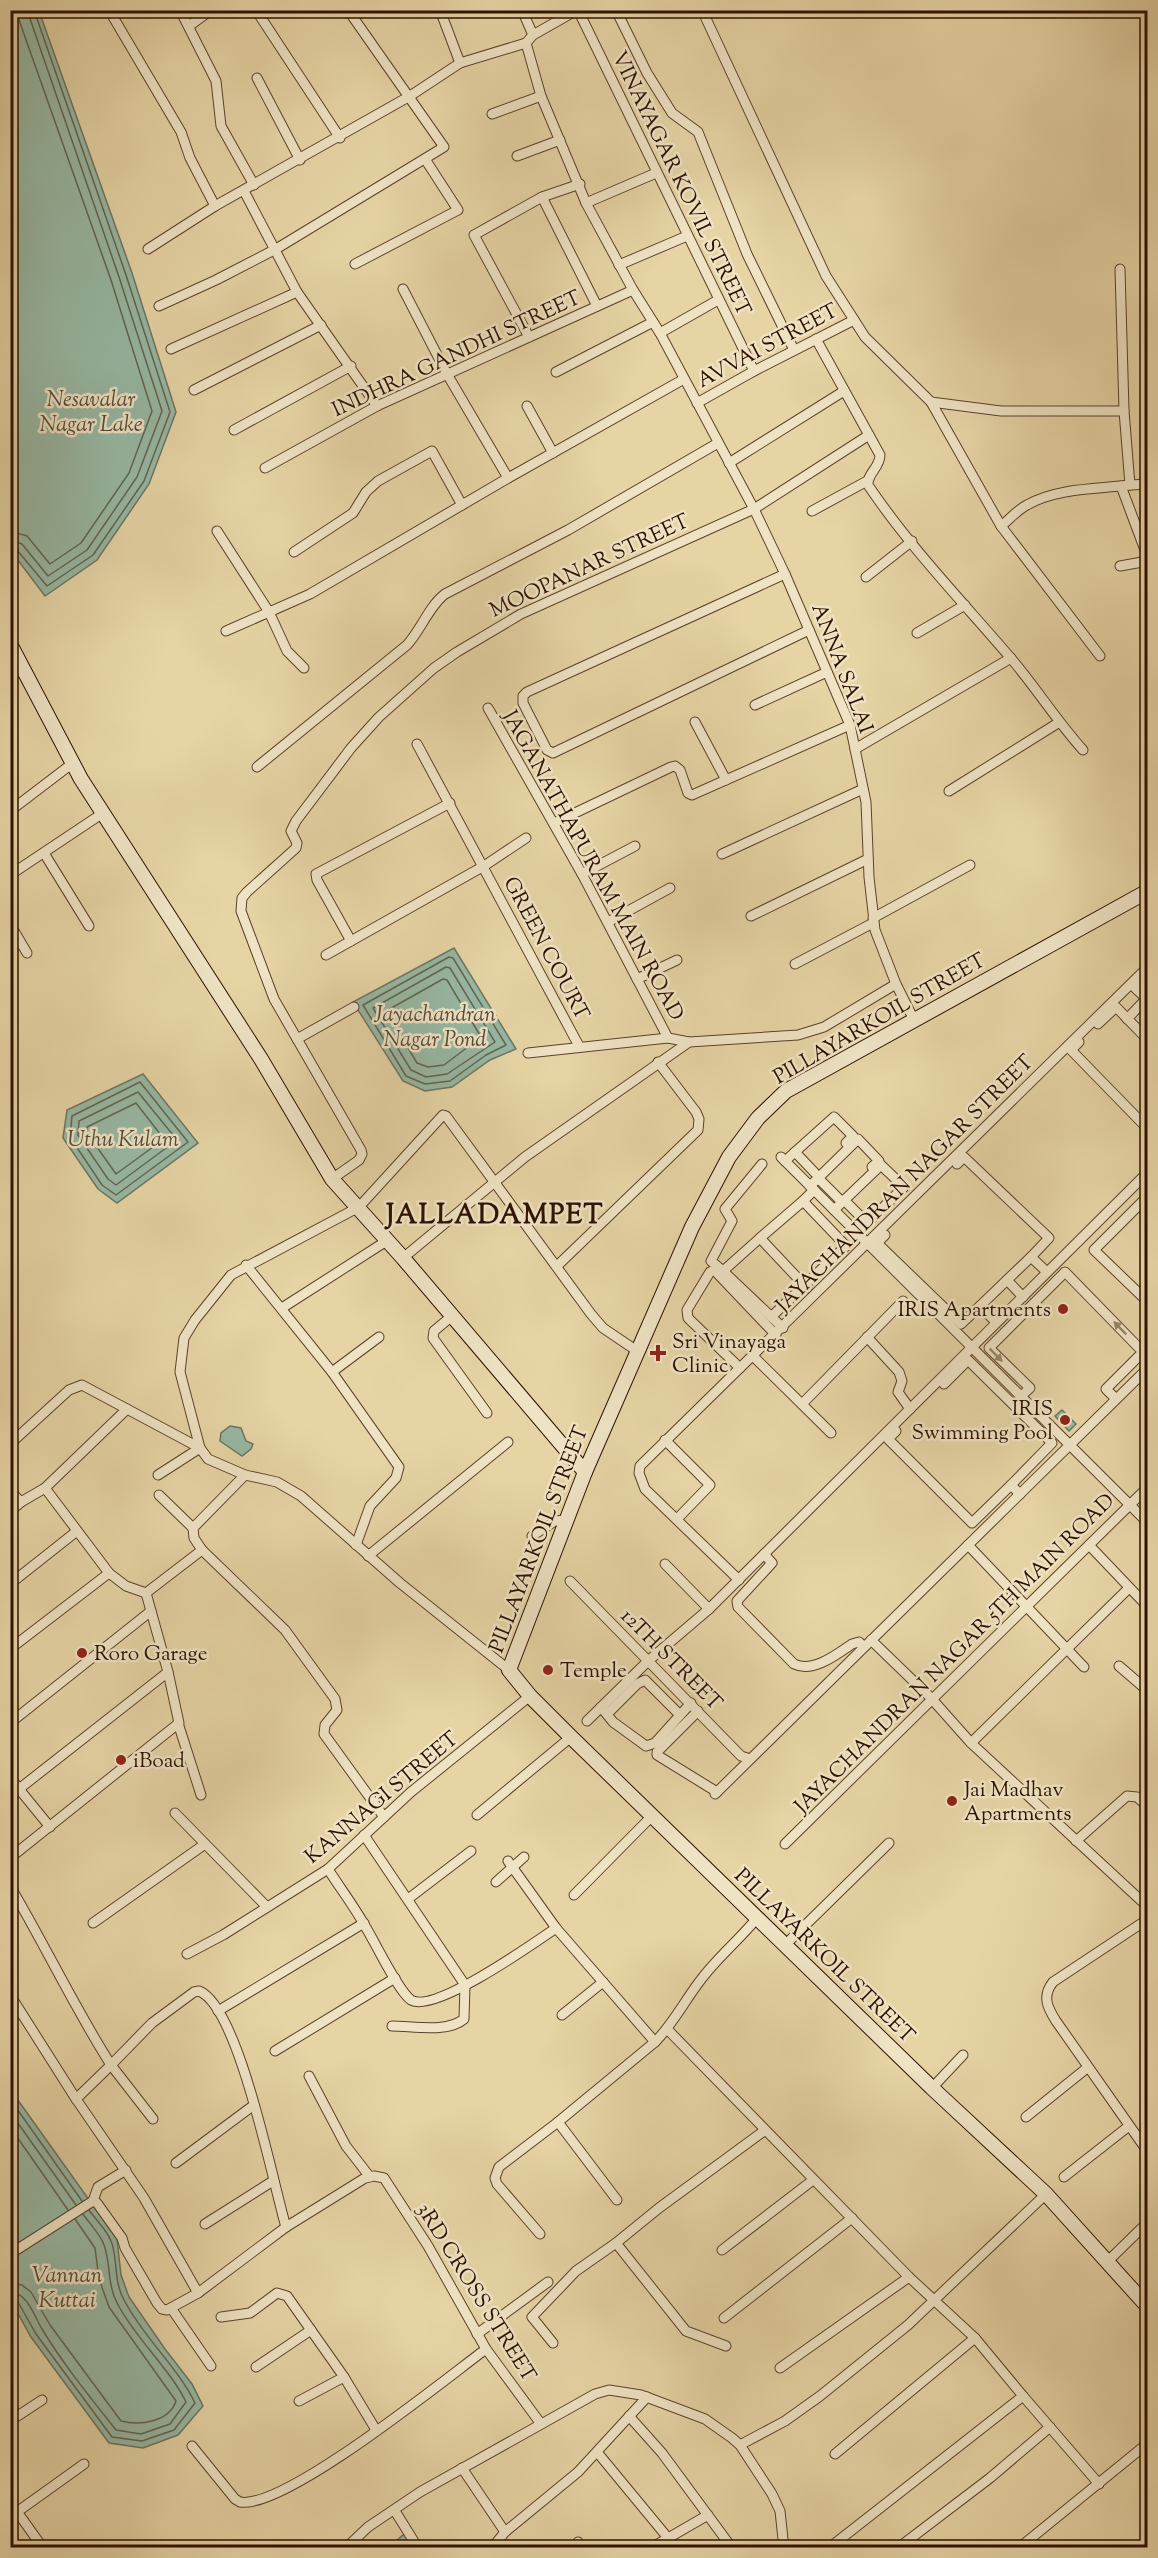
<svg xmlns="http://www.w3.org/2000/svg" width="1158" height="2558" viewBox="0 0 1158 2558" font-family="'Sorts Mill Goudy',serif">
<rect width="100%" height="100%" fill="#e6d4a5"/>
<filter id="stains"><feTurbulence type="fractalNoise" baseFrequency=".00333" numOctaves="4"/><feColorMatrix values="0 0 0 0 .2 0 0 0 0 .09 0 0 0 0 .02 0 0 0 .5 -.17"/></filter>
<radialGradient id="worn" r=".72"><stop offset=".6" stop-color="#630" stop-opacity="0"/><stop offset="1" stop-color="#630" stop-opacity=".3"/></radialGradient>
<g fill="#97b8a4" stroke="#6d7563" stroke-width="1.5">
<path d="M 11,10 L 39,11 L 132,273 L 176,412 L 149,484 L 97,560 L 45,596 L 11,551 Z"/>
<path d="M 454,948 L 516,1049 L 490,1060 L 452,1087 L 425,1091 L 403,1081 L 353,1002 Z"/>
<path d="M 143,1074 L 198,1143 L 117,1203 L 98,1189 L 63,1138 L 67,1110 Z"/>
<path d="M 1062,1410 L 1076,1424 L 1069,1431 L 1055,1416 Z"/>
<path d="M 230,1426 L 241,1428 L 246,1441 L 253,1444 L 251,1449 L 242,1456 L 220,1441 L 221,1433 Z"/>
<path d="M 10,2089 L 117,2239 L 121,2275 L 129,2297 L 165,2349 L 192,2384 L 203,2406 L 178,2435 L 143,2448 L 109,2443 L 31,2337 L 11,2301 Z"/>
<path d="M 404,2534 L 419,2548 L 388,2548 Z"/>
</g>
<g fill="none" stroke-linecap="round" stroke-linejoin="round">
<g stroke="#626452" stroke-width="1.5">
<path d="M 10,531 L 27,536 L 50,564 L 81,543 L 129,473 L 152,411 L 111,280 L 19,20 L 18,10"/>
<path d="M 10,540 L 22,544 L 48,576 L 87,550 L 137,477 L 162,411 L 119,277 L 27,10"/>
<path d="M 10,548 L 17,550 L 47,586 L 93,555 L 144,481 L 170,412 L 126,275 L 34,10"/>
<path d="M 449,957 L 453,958 L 506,1045 L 486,1055 L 450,1081 L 425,1084 L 406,1076 L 363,1005 Z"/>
<path d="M 446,967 L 450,968 L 495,1042 L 447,1074 L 426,1077 L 411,1070 L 373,1008 Z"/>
<path d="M 443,979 L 447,980 L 481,1037 L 444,1065 L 428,1067 L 417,1063 L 386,1011 Z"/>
<path d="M 140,1082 L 188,1142 L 116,1195 L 102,1185 L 70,1137 L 72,1116 Z"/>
<path d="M 138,1092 L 177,1140 L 116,1185 L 108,1179 L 78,1135 L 79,1121 Z"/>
<path d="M 136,1103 L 164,1139 L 116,1174 L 87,1133 L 87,1127 Z"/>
<path d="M 10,2099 L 82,2201"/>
<path d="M 10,2112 L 76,2205"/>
<path d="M 10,2127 L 68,2210"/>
<path d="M 10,2283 L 22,2285 L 31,2292 L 50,2325 L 121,2421 C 140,2426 169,2422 176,2401 L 109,2307 L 99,2279 L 95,2248 L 75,2219"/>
<path d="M 10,2292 C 28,2293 34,2316 42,2329 C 63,2364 90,2397 116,2430 L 141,2434 L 170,2424 L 186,2402 C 170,2369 135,2338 117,2303 C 107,2284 111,2264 104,2245 C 101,2235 89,2223 83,2214"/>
<path d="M 10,2300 L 18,2302 L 36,2334 L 112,2437 L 142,2441 L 174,2430 L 195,2403 C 177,2366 143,2337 124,2300 C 113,2280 118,2257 111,2241 C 107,2230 96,2220 89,2210"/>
</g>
<defs>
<g id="street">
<path d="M 109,10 L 181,132 L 190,158 L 215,206"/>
<path d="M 180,10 L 216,81 L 221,126 L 254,185"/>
<path d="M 256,10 L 340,138"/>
<path d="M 440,10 L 460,63"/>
<path d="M 522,10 L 533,35"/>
<path d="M 578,10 L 754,371"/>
<path d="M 616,10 L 647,73 L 672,113 L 698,132 L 747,254 L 794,350"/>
<path d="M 702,10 L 826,276 L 865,337 L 931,402 L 1001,411 L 1124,411 L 1130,485 L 1148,484"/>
<path d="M 189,26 L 211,10"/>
<path d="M 526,43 L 541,96 L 586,203 L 633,290 L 660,333 L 754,509 L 785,574 L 850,725 L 866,802 L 869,877 L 875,930 L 896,984 L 914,1020"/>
<path d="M 526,43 L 533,35 L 577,10"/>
<path d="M 257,78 L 300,160"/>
<path d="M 492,114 L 541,96"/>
<path d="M 517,156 L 560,140"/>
<path d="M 244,191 L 297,292 L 377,406"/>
<path d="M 542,197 L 597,306"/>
<path d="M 586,203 L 656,173"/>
<path d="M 148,249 L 215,206 L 410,96 L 460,63 L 526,43"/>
<path d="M 355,264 L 458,210 L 425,159"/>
<path d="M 619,265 L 687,236"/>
<path d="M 1120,269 L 1124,411"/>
<path d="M 403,289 L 447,374 L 508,478"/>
<path d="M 159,306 L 216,280 L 276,249 L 444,147 L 348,10"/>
<path d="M 660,333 L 718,300"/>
<path d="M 529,337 L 474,235 L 542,197 L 580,184"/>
<path d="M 816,339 L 880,455 C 880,468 867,473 868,485 C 909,546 961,600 1009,656 C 1035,686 1056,720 1083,750"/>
<path d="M 171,349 L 297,292"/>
<path d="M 556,372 L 653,322"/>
<path d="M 194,390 L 321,325"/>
<path d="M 931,402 L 1001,526 L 1100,656"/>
<path d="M 697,403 L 754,371 L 854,320"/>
<path d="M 527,406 L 553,453"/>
<path d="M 234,430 L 351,366"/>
<path d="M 729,463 L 844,391"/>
<path d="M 265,468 L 377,406 L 633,290"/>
<path d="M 1121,486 L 1148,558"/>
<path d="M 812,511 L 867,481"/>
<path d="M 1001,526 C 1009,520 1017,510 1027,505 C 1056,488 1097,489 1130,485"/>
<path d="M 217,531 L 269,612 L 287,651 L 304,668"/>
<path d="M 294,552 L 353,513 L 366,492 L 378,481 L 432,451 L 462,505"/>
<path d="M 1120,566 L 1148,561"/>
<path d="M 785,574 L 527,692 L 523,696 L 523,703 L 547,750 L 553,753 L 809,630"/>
<path d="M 866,577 L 912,541"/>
<path d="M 226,631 L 310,594 L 503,481 L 684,379"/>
<path d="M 917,633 L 965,605"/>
<path d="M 755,705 L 827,672"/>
<path d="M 488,708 L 582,874 L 668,1038"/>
<path d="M 695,722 L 726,780"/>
<path d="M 417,744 L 579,1046"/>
<path d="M 855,749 L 1011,658"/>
<path d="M 257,767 L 407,645 C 421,630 429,606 445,594 L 568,530 L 718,443"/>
<path d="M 949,791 L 1058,723"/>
<path d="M 10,811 L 73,763"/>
<path d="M 554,823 L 671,767 L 675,766 L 680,770 L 688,793 L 692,795 L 850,725"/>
<path d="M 44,853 L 89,926"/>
<path d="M 722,854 L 863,789"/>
<path d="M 582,874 L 635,846"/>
<path d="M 10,875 L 103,813"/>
<path d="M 751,916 L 868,859"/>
<path d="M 873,918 L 970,865"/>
<path d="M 608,922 L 670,888"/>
<path d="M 10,924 L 27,953"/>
<path d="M 351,941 L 317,880 L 316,874 L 450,803"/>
<path d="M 326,955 L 484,866 L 526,838"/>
<path d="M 795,964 L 873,923"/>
<path d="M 1148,976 L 1135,988 L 1148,1000"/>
<path d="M 637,979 L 677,960"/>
<path d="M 1127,1019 L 1146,999"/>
<path d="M 1098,1024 L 1116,1007 L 1148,1040"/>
<path d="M 297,1039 L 354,1007"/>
<path d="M 1079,1042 L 1071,1050 L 1148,1129"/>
<path d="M 528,1053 L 668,1038 L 689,1042"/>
<path d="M 795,1152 L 815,1173"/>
<path d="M 781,1157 L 1148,1523"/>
<path d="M 785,1161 L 834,1117 L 853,1136 L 846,1143"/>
<path d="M 957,1164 L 964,1157 L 1049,1238 L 1031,1257"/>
<path d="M 818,1178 L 839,1199"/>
<path d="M 332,1179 L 359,1160 L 362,1154 L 361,1150 L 274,999 L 241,911 L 242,898 L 247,892 L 296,848 L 297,843 L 291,831 L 296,821 L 351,748 L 379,717 L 434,668 L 457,652 L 521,614 L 754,509 L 869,435"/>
<path d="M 810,1186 L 858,1139 L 879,1161 L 872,1167"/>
<path d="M 1148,1196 L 1094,1250 L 1148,1302"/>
<path d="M 844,1200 L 867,1223"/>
<path d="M 803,1201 L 760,1238 L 807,1288"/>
<path d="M 834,1210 L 881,1165 L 904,1187 L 856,1234"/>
<path d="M 885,1235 L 877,1243 L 961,1324 L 980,1306 L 996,1322"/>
<path d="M 760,1238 L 723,1271 L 783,1328"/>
<path d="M 403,1258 L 525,1157 L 689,1042 L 798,1035 L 824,1027 L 896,984"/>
<path d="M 246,1265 L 332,1372 L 399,1467 L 396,1478 L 370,1506 L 356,1545"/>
<path d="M 557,1266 L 698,1130 L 699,1119 L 696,1112 L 658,1062"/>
<path d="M 723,1271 L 711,1261 L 732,1221 L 725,1209 L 762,1164"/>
<path d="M 1023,1297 L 1007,1280 L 1031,1257 L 1047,1272"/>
<path d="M 980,1306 L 1007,1280"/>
<path d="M 282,1308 L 388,1240"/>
<path d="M 452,1316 L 434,1331 L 433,1338 L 487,1413"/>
<path d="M 771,1317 L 846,1246 L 803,1201 L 814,1190"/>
<path d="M 867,1337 L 899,1372 L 902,1381 L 898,1392 L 910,1409"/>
<path d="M 753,1356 L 831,1433"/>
<path d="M 740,1368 L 688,1318 L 687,1310 L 710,1272 L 714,1270 L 776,1335"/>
<path d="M 332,1372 L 379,1337"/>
<path d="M 944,1384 L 968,1360 L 1052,1443 L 1011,1485"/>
<path d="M 1020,1397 L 1030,1388 L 989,1348 L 1065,1272 L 1143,1352 L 1106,1389 L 1116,1399"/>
<path d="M 802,1404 L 903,1301"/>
<path d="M 896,1431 L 888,1439 L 972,1523 L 1011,1485 L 1020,1494"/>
<path d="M 665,1440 L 710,1485 L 677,1519"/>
<path d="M 10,1444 L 69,1390 L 82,1385 L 200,1448 L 208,1459 L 245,1475 L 277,1482 L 301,1496 L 400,1583 L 509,1670"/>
<path d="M 200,1448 L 180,1372 L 184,1338 L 195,1320 L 231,1275 L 359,1207 L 443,1115 L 446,1116 L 591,1314 L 603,1328 L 637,1351"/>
<path d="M 158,1475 L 200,1448"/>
<path d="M 45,1488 L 109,1573 L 126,1586 L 146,1593 L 202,1550 L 194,1538 L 193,1528 L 245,1475"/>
<path d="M 10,1491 L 21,1502 L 45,1488 L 127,1409"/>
<path d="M 159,1495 L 193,1528"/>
<path d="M 10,1512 L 21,1502"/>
<path d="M 532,1536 L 555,1521 L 566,1520"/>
<path d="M 968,1545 L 1084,1667"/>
<path d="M 1089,1545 L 1148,1607"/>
<path d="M 202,1550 L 285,1630 L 335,1699 L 337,1710 L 325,1725 L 324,1734 L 384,1817"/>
<path d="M 764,1554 L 772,1563 L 737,1601 L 738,1607 L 794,1664 C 813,1673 836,1655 852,1644 L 859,1642 L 864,1647"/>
<path d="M 368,1556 L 508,1442"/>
<path d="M 665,1564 L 709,1609"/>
<path d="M 739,1580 L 645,1489 L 639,1473 L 640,1466 L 1148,967"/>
<path d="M 570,1581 L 741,1756 L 750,1759"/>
<path d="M 10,1584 L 77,1531"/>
<path d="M 871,1640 L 931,1698 L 971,1743 L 1148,1907"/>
<path d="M 10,1649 L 109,1573"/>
<path d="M 1119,1666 L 1148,1691"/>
<path d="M 601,1707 L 613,1722 L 646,1746 L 655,1743 L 691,1703"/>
<path d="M 698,1711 L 657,1752 L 657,1755 L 717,1792"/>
<path d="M 607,1714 L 637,1684 L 645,1680 L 680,1715"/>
<path d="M 587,1721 L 648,1661 L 709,1609 L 1148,1172"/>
<path d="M 10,1723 L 151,1611"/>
<path d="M 178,1723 L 201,1795"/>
<path d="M 971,1743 L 1129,1588"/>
<path d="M 10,1777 L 19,1789 L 168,1672 L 146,1593"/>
<path d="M 19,1789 L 50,1827"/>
<path d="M 715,1794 L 1148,1368"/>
<path d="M 175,1813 L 267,1907"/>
<path d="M 477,1815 L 571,1737"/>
<path d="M 364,1835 L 465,1985 L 464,2019 C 448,2033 413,2026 392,2026"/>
<path d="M 1076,1841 L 1127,1796 L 1137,1797 L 1148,1807"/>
<path d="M 785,1844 L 1148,1487"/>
<path d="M 10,1858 L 179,1723 L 168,1672"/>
<path d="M 508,1861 L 556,1928"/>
<path d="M 328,1869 C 340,1888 354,1906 365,1926 C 375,1942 398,1991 411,2000 C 434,2014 534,1943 556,1928 L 655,2042"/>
<path d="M 496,1882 L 524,1857"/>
<path d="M 10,1886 C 45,1945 74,2007 111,2065 L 152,2023 L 194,1992 L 199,1991 C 239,2006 273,2184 286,2227 L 365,2178 L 374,2176 L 384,2178 L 428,2246 L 486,2349 L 541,2424"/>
<path d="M 574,1895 L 652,1816"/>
<path d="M 408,1899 L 471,1851"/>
<path d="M 1148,1919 L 1053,1982 C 1042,1996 1047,2007 1056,2021 L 1148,2152"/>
<path d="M 93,1923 L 205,1844"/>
<path d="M 785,1945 L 889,1843"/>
<path d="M 187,1954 L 223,1935 L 328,1869 L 411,1792 L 530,1696"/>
<path d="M 10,1995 L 76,2099 L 111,2065 L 153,2119"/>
<path d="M 218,2011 L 364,1923"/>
<path d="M 562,2015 L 603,1982"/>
<path d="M 667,2029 L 909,2277 L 975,2338 L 1023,2396"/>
<path d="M 275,2051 L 395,1978"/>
<path d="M 309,2076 L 346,2146 L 370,2177"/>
<path d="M 932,2088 L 963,2055"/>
<path d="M 76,2099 L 144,2198 L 198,2293"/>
<path d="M 1026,2117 L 1087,2068"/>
<path d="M 558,2122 L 617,2200"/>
<path d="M 176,2163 L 254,2105"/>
<path d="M 1064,2177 L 1129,2126"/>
<path d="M 93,2201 L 98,2187 L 126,2170"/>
<path d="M 205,2224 L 273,2181"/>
<path d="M 540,2234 L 497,2184 L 495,2178 L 499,2167 L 558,2122 L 655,2042 C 674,2023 686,1998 703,1977 C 719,1956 740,1939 757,1918"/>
<path d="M 722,2250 L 813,2180"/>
<path d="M 10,2254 L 93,2201 L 97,2203 L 122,2238 L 125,2248 L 157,2303 L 162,2309 L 167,2310 L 198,2293 L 286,2227"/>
<path d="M 1107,2262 L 1148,2222"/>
<path d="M 171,2308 L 211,2366"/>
<path d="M 221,2317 L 250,2313 L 277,2293 L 287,2296 L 344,2377 L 376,2430"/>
<path d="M 724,2318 L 852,2218"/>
<path d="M 477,2334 L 548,2282"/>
<path d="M 553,2343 L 532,2317 L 576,2271 L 616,2243"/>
<path d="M 726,2346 L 686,2331 L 616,2243 L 659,2208 L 764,2131"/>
<path d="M 256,2367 L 311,2330"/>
<path d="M 780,2368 L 909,2277"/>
<path d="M 299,2401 L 344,2377"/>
<path d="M 629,2416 L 662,2453 L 732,2548"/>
<path d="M 10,2421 L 42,2400"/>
<path d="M 740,2445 L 785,2421 L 820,2396 L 908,2325 L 1046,2194"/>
<path d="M 192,2446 L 235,2499 L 240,2502 C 284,2510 444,2380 486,2349"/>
<path d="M 597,2452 L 668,2538"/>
<path d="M 835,2454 L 975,2338"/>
<path d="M 462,2468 L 505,2532"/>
<path d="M 395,2511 L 418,2548"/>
<path d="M 18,2513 L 43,2548"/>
<path d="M 10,2517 L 84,2464"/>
<path d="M 578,2542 L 582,2548"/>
<path d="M 346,2548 L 368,2527 L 420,2492 L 595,2394 L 609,2390 L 641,2395 L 705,2419 L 732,2438 L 740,2445 L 772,2494 L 780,2511 L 784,2548"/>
<path d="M 492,2548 L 505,2532 L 578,2472 L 647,2397"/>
<path d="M 651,2548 L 708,2515"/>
<path d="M 829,2548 L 1023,2396 L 1099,2484"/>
<path d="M 898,2548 L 990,2478 L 1050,2427"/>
<path d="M 1019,2548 L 1148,2443"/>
</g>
<g id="secondary">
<path d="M 10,644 L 81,779 L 261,1059 L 332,1179 L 403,1258 L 585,1472"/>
<path d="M 1148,891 L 786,1091 L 758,1118 L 729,1157 L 692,1227 L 585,1472 L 509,1670 L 530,1696 L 571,1737 L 932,2088 L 1046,2194 L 1148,2307"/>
</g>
</defs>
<use href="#street" stroke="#5b412a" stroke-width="11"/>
<use href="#secondary" stroke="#2d1001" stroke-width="16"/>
<use href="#street" stroke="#efe3c4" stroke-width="9"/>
<use href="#secondary" stroke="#efe3c4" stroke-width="14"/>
</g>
<defs><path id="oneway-solid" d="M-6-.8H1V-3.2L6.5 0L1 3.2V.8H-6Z" transform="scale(1.5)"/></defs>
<g fill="#98846c">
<use href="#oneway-solid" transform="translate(1120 1328) rotate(-134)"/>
<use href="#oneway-solid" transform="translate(996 1355) rotate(45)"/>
</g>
<g fill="#8f2418" stroke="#efe3c4" stroke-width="2">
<circle cx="1063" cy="1309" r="6"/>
<path d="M655 1344h6v6h6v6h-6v6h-6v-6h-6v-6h6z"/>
<circle cx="1065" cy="1420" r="6"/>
<circle cx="82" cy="1653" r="6"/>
<circle cx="548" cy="1670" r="6"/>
<circle cx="121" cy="1760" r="6"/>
<circle cx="952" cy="1801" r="6"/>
</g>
<g text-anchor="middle" stroke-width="5" stroke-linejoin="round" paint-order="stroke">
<g font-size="21" fill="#2d1001" stroke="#efe3c4">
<text transform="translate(682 183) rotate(64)" y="7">VINAYAGAR KOVIL STREET</text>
<text transform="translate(767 345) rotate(-28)" y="7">AVVAI STREET</text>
<text transform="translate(456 353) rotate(-25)" y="7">INDHRA GANDHI STREET</text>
<text transform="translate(589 565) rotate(-25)" y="7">MOOPANAR STREET</text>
<text transform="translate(843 668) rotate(69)" y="7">ANNA SALAI</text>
<text transform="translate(594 865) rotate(61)" y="7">JAGANATHAPURAM MAIN ROAD</text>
<text transform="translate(547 948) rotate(62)" y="7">GREEN COURT</text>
<text transform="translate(879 1018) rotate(-30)" y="7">PILLAYARKOIL STREET</text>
<text transform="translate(904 1183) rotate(-45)" y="7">JAYACHANDRAN NAGAR STREET</text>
<text transform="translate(538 1539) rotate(-69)" y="7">PILLAYARKOIL STREET</text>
<text transform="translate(954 1653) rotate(-45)" y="7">JAYACHANDRAN NAGAR 5TH MAIN ROAD</text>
<text transform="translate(672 1659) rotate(45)" y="7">12TH STREET</text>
<text transform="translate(381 1797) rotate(-40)" y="7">KANNAGI STREET</text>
<text transform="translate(825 1955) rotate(44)" y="7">PILLAYARKOIL STREET</text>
<text transform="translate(477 2292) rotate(58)" y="7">3RD CROSS STREET</text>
</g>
<g font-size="21" fill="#2d1001" stroke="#efe3c4" text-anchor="start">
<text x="1051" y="1316" text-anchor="end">IRIS Apartments</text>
<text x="672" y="1348">Sri Vinayaga<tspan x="672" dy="24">Clinic</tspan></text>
<text x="1053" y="1415" text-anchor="end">IRIS<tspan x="1053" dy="24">Swimming Pool</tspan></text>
<text x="94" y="1660">Roro Garage</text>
<text x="560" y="1677">Temple</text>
<text x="133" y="1767">iBoad</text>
<text x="964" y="1796">Jai Madhav<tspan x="964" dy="24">Apartments</tspan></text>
</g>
<g font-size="22" font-style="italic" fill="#524b3a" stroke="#efe3c4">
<text x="91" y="406">Nesavalar<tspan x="91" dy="25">Nagar Lake</tspan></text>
<text x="435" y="1021">Jayachandran<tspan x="435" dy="25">Nagar Pond</tspan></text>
<text x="123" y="1146">Uthu Kulam</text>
<text x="67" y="2282">Vannan<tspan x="67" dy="25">Kuttai</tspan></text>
</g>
<g font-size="27" font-weight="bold" letter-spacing="1.5" fill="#2d1001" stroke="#efe3c4">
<text x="495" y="1223">JALLADAMPET</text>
</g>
</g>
<rect width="1158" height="2558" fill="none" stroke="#e6d4a5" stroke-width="36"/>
<rect x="12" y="12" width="1134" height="2534" fill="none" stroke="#2d1001" stroke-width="3"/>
<rect x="18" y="18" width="1122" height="2522" fill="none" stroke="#2d1001" stroke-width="1.5"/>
<rect width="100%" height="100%" filter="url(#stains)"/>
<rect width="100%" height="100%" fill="url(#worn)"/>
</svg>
